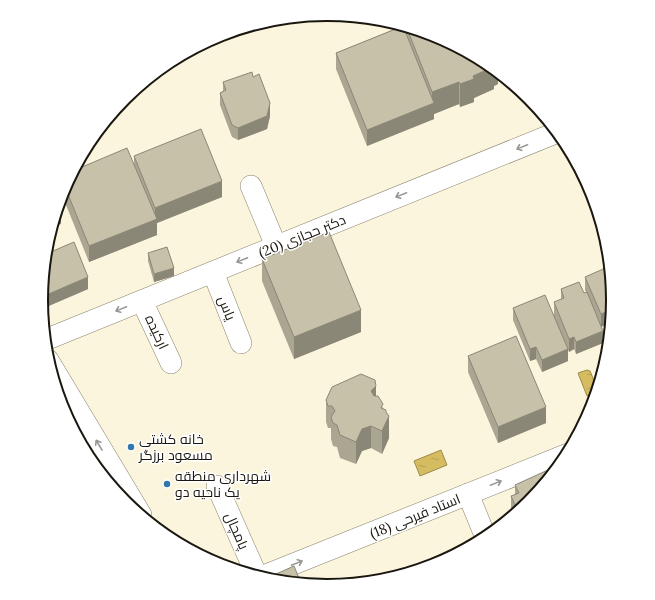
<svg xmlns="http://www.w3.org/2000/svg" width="655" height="600" viewBox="0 0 655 600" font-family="Lora,Cairo,serif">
<defs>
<pattern id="water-ripples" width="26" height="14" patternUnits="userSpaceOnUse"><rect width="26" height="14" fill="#d5bc60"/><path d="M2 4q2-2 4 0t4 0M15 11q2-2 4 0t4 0" fill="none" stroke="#b6a152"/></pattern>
</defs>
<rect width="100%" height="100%" fill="#fcf5dd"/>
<g fill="url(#water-ripples)" stroke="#9d8a48">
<path d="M 587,370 L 590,371 L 598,390 L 597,392 L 587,396 L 578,373 Z"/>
<path d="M 441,450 L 447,465 L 420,476 L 414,461 Z"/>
</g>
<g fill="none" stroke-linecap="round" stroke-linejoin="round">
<defs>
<g id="minor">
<path d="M 251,186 L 276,246"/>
<path d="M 213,272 L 241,343"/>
<path d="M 142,301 L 171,363"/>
<path d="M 45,340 L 558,132"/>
<path d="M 48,360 L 141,515"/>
<path d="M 217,486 L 257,576"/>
<path d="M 468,494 L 486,538"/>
<path d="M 261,577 L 568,454"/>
</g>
</defs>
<use href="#minor" stroke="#89826d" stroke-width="22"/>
<use href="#minor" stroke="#fff" stroke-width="21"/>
</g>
<g fill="#aba692">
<path d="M 400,25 L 437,36 L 498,72 L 498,84 L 494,86 L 494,89 L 474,98 L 474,102 L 460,107 L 459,104 L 434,114 L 434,119 L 367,146 L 336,69 L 336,53 L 400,27 Z"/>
<path d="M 223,82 L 270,116 L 267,129 L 238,140 L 232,137 L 220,105 L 220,93 L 223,91 Z"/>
<path d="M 134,156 L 222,197 L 157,223 L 157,235 L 89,262 L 62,195 L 63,190 L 75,170 L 134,165 Z"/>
<path d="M 148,253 L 174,276 L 154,282 L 148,261 Z"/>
<path d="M 46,254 L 88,289 L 44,308 L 42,303 L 42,300 Z"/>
<path d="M 262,259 L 361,332 L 294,359 L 262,281 Z"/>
<path d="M 585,277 L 614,300 L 611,322 L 601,327 L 603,343 L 576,354 L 574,349 L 569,352 L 568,350 L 568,361 L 542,372 L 536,359 L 530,361 L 513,320 L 513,308 L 554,314 L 554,302 L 561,299 L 561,289 L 584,293 L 586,292 L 585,290 Z"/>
<path d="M 468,356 L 546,423 L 498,443 L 468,372 Z"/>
<path d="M 376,396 L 383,408 L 386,413 L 389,438 L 382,454 L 371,448 L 362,451 L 356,464 L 340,458 L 337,447 L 333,446 L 331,439 L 331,428 L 328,428 L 326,422 L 326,400 Z"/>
<path d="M 515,485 L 530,502 L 512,516 L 511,512 L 511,496 L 515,495 Z"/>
</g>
<g fill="#8b8777">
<path d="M 492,67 L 498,72 L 498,84 L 494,86 L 494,89 L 474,98 L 474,102 L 460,107 L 460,84 L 473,76 Z"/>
<path d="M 459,82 L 459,104 L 434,114 L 434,119 L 367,146 L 367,130 L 432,104 L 432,92 Z"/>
<path d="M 270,103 L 270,116 L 267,129 L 238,140 L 238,128 Z"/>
<path d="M 112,114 L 112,117 L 108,119 Z"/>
<path d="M 106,121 L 106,131 L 94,136 Z"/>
<path d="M 222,181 L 222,197 L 157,223 L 157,235 L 89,262 L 89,246 L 155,220 L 155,208 Z"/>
<path d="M 61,211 L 61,224 L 52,227 L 56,213 Z"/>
<path d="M 174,268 L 174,276 L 154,282 L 154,274 Z"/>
<path d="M 88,277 L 88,289 L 44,308 L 44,296 Z"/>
<path d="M 613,309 L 611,322 L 601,327 L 601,314 Z"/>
<path d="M 361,310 L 361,332 L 294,359 L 294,337 Z"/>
<path d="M 603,331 L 603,343 L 576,354 L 576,342 Z"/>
<path d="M 574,337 L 574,349 L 569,352 L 569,339 Z"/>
<path d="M 536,347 L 536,359 L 530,361 L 530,349 Z"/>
<path d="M 568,349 L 568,361 L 542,372 L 542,360 Z"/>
<path d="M 376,386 L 376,408 L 371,391 Z"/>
<path d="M 546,407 L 546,423 L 498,443 L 498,427 Z"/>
<path d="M 386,410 L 386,422 L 389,416 L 389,438 L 382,454 L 382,431 Z"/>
<path d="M 371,426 L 371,448 L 362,451 L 356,464 L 356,442 L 362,429 Z"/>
</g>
<g fill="#c7c1aa" stroke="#8b8777">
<path d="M 403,26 L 434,103 L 367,130 L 336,53 Z"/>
<path d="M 406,26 L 437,36 L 487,62 L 493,67 L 473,76 L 474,79 L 460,84 L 459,82 L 432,92 Z"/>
<path d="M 252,72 L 253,77 L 259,74 L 270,103 L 267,116 L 238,128 L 232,125 L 220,93 L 226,90 L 223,82 Z"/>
<path d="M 201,129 L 222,181 L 155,208 L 134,156 Z"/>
<path d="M 127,148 L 157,219 L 89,246 L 65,187 L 75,170 Z"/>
<path d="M 59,206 L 61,211 L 56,213 Z"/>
<path d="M 329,232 L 361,310 L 294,337 L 262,259 Z"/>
<path d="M 74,242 L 88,277 L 44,296 L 42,291 L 46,254 Z"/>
<path d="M 167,247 L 174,268 L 154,274 L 148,253 Z"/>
<path d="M 610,266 L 614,300 L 613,309 L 601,314 L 585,277 Z"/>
<path d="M 579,282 L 584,293 L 587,292 L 603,331 L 576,342 L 574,337 L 569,339 L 554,302 L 564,298 L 561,289 Z"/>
<path d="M 545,295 L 568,349 L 542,360 L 536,347 L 530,349 L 513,308 Z"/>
<path d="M 516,336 L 546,407 L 498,427 L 468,356 Z"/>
<path d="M 361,374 L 375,380 L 376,386 L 371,391 L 374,396 L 378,396 L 383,404 L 381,408 L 386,410 L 386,412 L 389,416 L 382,431 L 371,426 L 362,429 L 356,442 L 340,435 L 337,425 L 333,423 L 331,417 L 335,411 L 332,406 L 328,406 L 326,400 L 332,387 Z"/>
<path d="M 561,464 L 530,502 L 518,512 L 511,496 L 519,493 L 515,485 Z"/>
<path d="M 294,566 L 301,583 L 271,580 L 265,579 Z"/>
</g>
<defs><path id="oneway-shaft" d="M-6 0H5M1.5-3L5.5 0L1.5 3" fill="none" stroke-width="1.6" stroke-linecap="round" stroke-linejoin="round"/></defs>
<g stroke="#989793">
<use href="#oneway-shaft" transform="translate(522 147) rotate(158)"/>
<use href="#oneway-shaft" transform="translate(401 195) rotate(158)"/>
<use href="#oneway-shaft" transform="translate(242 260) rotate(158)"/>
<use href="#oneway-shaft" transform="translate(121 309) rotate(158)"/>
<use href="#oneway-shaft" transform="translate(99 445) rotate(-121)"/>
<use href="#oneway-shaft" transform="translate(496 483) rotate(-22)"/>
<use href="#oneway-shaft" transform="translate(297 563) rotate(-22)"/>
</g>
<g fill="#3179ad" stroke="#fff" stroke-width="1.5">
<circle cx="131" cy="447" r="4"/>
<circle cx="167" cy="484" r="4"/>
</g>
<g text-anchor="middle" stroke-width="3" stroke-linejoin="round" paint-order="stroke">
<g font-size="14" fill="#19170f" stroke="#fff">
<text transform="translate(302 236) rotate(-22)" y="5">دکتر حجازی (20)</text>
<text transform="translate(227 308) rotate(68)" y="5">یاس</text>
<text transform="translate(157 332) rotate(65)" y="5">ارکیده</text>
<text transform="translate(415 516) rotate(-22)" y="5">استاد فیرحی (18)</text>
<text transform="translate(237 531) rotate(66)" y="5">پامچال</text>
</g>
<g font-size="14" fill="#19170f" stroke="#fff" text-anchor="start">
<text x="139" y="444">خانه کشتی<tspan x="139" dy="16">مسعود برزگر</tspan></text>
<text x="175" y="481">شهرداری منطقه<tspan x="175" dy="16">یک ناحیه دو</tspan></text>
</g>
</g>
<path d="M0 0H655V600H0ZM48 300a279 279 0 1 1 558 0a279 279 0 1 1-558 0Z" fill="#fff" fill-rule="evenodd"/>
<path fill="none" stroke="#19170f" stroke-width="2" d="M48 300a279 279 0 1 1 558 0a279 279 0 1 1-558 0Z"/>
</svg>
